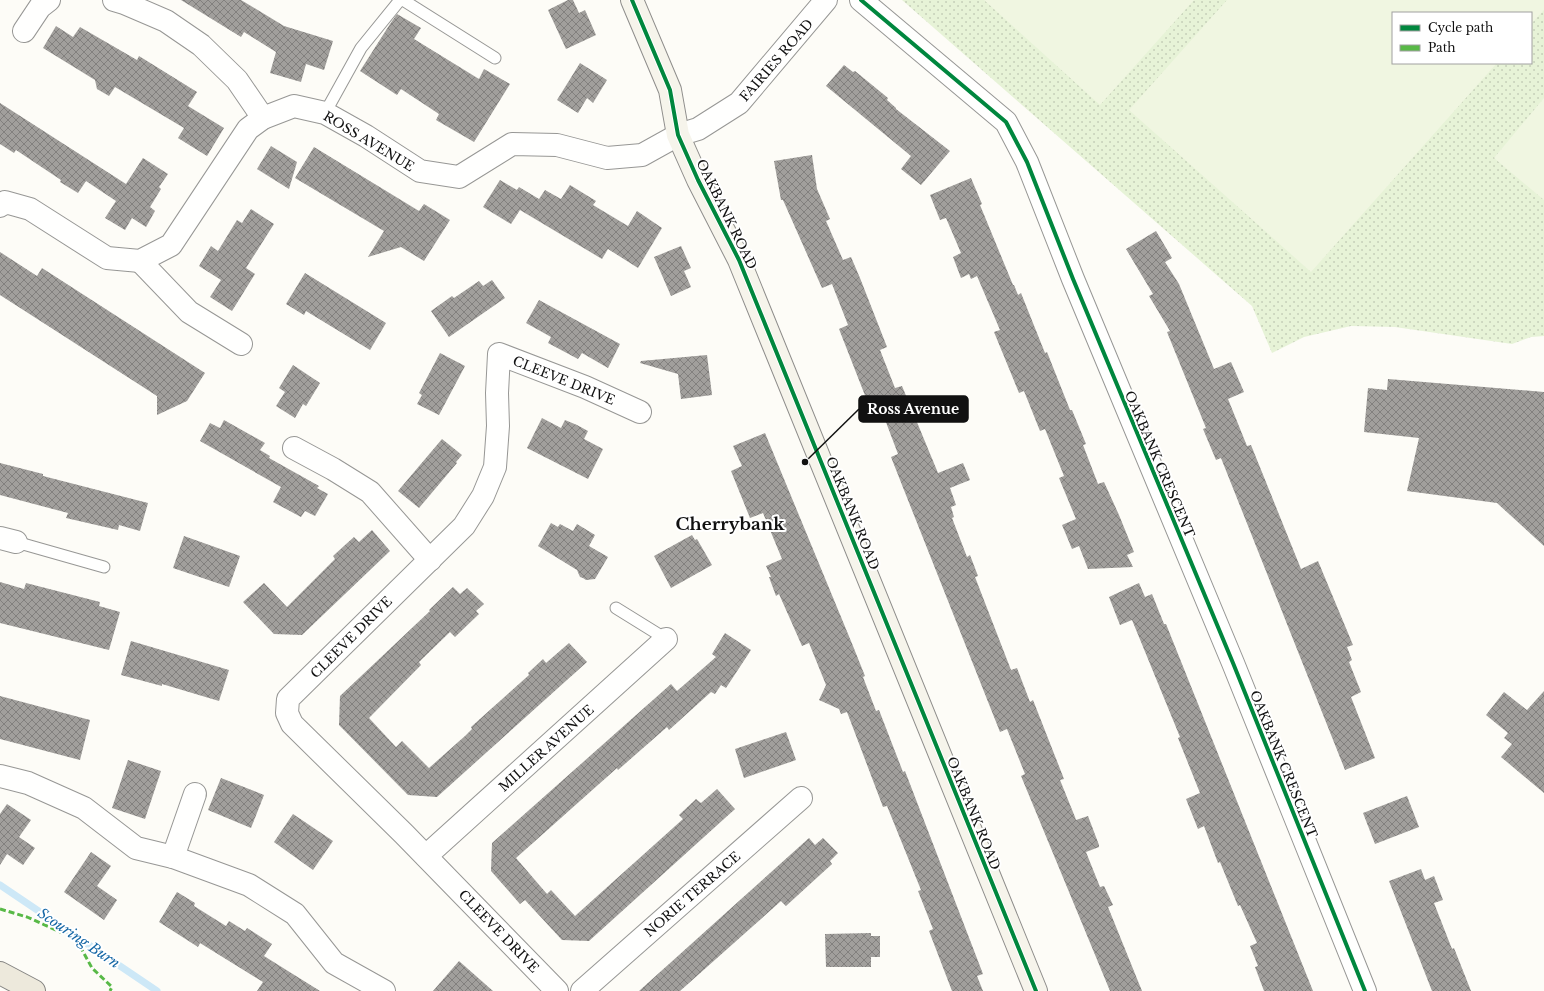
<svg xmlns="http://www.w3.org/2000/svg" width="1544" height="991" viewBox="0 0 1544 991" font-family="'Libre Baskerville',serif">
<defs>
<pattern id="grass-dots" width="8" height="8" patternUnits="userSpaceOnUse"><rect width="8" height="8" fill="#e7f3d7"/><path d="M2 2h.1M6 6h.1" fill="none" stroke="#c5cfb8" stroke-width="1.8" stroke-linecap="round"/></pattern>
<pattern id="building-cross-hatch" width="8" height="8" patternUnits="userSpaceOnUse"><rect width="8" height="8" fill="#a19f9c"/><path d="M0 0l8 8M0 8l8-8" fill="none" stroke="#82807e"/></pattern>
</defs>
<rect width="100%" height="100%" fill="#fdfcf7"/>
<path fill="url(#grass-dots)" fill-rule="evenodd" d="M 902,0 L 1544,0 L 1544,336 L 1531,337 L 1512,344 L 1395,327 L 1351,326 L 1304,337 L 1272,353 L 1252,306 ZM 1393,13 L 1531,13 L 1531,63 L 1393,63 Z"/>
<g fill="#f0f6e1">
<path d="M 984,0 L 1194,0 L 1100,105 Z"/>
<path d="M 1227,0 L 1544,0 L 1544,10 L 1531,24 L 1531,13 L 1393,13 L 1393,63 L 1497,63 L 1311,272 L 1129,110 Z"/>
<path d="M 1544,98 L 1544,200 L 1494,158 Z"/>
</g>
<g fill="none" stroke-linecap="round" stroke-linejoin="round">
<path stroke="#cde8f7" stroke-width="7" d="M 0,885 L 157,991"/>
</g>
<g fill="url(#building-cross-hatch)">
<path d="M 181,0 L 241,0 L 284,26 L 333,41 L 324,70 L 306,64 L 301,82 L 270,73 L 276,52 L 244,32 L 241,37 Z"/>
<path d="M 568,0 L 573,0 L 579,13 L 585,10 L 596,35 L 566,49 L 548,10 Z"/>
<path d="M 397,14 L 421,28 L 414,39 L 479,79 L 484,69 L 510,84 L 474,142 L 436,120 L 439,114 L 401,89 L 397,95 L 360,71 L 390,24 Z"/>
<path d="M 56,26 L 73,37 L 80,27 L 137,60 L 139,56 L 197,92 L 188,106 L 224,128 L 207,156 L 178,138 L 184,128 L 115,87 L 109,96 L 97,89 L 95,80 L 43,48 Z"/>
<path d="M 580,63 L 607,80 L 593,103 L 587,98 L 578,113 L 557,100 Z"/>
<path d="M 844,65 L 853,72 L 855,71 L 888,98 L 887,100 L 896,108 L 896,109 L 950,151 L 921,185 L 901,169 L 911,156 L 826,86 Z"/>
<path d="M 0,103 L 126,184 L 143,158 L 168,174 L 159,187 L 161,189 L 150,207 L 155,211 L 146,227 L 132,218 L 125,230 L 105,218 L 116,201 L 86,181 L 78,193 L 60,182 L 61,180 L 16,150 L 14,153 L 0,144 Z"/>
<path d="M 271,146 L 297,162 L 289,189 L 257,169 Z"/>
<path d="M 314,147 L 419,211 L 424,204 L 450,220 L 424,261 L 401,247 L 368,257 L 384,231 L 295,178 Z"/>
<path d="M 812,155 L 817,189 L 830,219 L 826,221 L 843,260 L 851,257 L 860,278 L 887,347 L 880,350 L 895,388 L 902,386 L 938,473 L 963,463 L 970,480 L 950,488 L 956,505 L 951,507 L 954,517 L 952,518 L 967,557 L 970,555 L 978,576 L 975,577 L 1011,670 L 1017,668 L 1030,702 L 1033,700 L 1064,779 L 1060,780 L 1075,817 L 1076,820 L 1088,816 L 1099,845 L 1099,847 L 1086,852 L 1100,887 L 1104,886 L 1113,905 L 1108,907 L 1142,991 L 1110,991 L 1021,776 L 1025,774 L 1007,729 L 1000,732 L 902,485 L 891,457 L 898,454 L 884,417 L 875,421 L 839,329 L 848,325 L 832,284 L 822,288 L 783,200 L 781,200 L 774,161 Z"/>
<path d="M 971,178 L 982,204 L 980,205 L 1013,285 L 1014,285 L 1018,295 L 1021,293 L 1045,353 L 1047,352 L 1070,410 L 1072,410 L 1086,444 L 1083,445 L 1098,484 L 1104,482 L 1119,515 L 1134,552 L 1127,555 L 1133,567 L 1088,569 L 1079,546 L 1072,549 L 1062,525 L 1076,519 L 1059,478 L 1064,476 L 1045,429 L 1040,431 L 1024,391 L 1019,393 L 994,332 L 1000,330 L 977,276 L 971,279 L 969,274 L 961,278 L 953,257 L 961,253 L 946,218 L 940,220 L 930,195 Z"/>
<path d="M 500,180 L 517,190 L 519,187 L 539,199 L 545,190 L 561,199 L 570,185 L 596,201 L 593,205 L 628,226 L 637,211 L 662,228 L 638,268 L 608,249 L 602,259 L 520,210 L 511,224 L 483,207 Z"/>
<path d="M 251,209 L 274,224 L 246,268 L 255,274 L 232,311 L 210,297 L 221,280 L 199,266 L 211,246 L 218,251 L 237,220 L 242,223 Z"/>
<path d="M 1156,231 L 1172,258 L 1165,262 L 1179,284 L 1214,369 L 1231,362 L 1244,392 L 1228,399 L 1247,446 L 1251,445 L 1301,569 L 1318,561 L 1353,645 L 1347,647 L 1352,660 L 1349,662 L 1361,692 L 1351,697 L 1375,758 L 1345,770 L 1221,458 L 1216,460 L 1203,429 L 1206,428 L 1167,332 L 1170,331 L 1149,296 L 1153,294 L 1126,249 Z"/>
<path d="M 681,246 L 691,268 L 684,271 L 691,287 L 671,296 L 654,257 Z"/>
<path d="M 0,252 L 37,276 L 42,268 L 205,373 L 187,401 L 157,415 L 157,396 L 0,295 Z"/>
<path d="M 305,273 L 386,323 L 370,350 L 306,311 L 304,315 L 286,304 Z"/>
<path d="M 492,280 L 505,298 L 449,337 L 431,311 L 452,296 L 454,298 L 479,281 L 483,286 Z"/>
<path d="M 539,300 L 620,344 L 608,368 L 582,353 L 578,359 L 548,343 L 551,337 L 526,323 Z"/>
<path d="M 440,353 L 465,366 L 439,415 L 417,404 L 422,395 L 419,393 Z"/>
<path d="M 707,355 L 712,395 L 681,399 L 678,374 L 640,363 L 641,361 Z"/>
<path d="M 293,365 L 320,383 L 306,406 L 303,404 L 295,418 L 276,406 L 285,392 L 279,388 Z"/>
<path d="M 1388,379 L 1544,392 L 1544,546 L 1497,503 L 1407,491 L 1419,438 L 1364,432 L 1368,388 L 1387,390 Z"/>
<path d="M 542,418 L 561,428 L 565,420 L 577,425 L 588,431 L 584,439 L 603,449 L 588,479 L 527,448 Z"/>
<path d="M 224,420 L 265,443 L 260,450 L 270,456 L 269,458 L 319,486 L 317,488 L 328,494 L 315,516 L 305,511 L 301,517 L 273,502 L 281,487 L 200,441 L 210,423 L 220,428 Z"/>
<path d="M 765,433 L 853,646 L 865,676 L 863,677 L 876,711 L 879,710 L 903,772 L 905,771 L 983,974 L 977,976 L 983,991 L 952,991 L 929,931 L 933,929 L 918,891 L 921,890 L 887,806 L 883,807 L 847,712 L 841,714 L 839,709 L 819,700 L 826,685 L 809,643 L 802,646 L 779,594 L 776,596 L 769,577 L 771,577 L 766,566 L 782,559 L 763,513 L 750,518 L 731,471 L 742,466 L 733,446 Z"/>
<path d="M 442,439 L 462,455 L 456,462 L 457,463 L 419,508 L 398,491 Z"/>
<path d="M 0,463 L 43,474 L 43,476 L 148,503 L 140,531 L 119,525 L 118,530 L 66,518 L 68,513 L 0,495 Z"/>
<path d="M 551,523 L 558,527 L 560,524 L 573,531 L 577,524 L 595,535 L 589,546 L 608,557 L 595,579 L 586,580 L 583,578 L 580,577 L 577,570 L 538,546 Z"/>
<path d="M 372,530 L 390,551 L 302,635 L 274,634 L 243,602 L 264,583 L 287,607 L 335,559 L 333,556 L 345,545 L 354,537 L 359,542 Z"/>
<path d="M 692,535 L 695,540 L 697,539 L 712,565 L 671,588 L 654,556 Z"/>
<path d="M 184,536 L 240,556 L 229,587 L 173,568 Z"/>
<path d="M 0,582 L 24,589 L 26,583 L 100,602 L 99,606 L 120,612 L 109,650 L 0,623 Z"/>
<path d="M 1139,583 L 1145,597 L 1152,594 L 1164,624 L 1166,624 L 1313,991 L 1264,991 L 1255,967 L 1258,966 L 1250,946 L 1257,943 L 1240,905 L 1238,906 L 1220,862 L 1218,863 L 1204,826 L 1198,829 L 1186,799 L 1200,793 L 1178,738 L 1180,737 L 1132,620 L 1120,625 L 1109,597 Z"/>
<path d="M 453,587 L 460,594 L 467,588 L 484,604 L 476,611 L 479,614 L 455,637 L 450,632 L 419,662 L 421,665 L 369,718 L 396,747 L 402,741 L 429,768 L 465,736 L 472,729 L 471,727 L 529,675 L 528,673 L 543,659 L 546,663 L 569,643 L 587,662 L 437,797 L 408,795 L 339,725 L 340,696 L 430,611 L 429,610 Z"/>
<path d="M 725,633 L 751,650 L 726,688 L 721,685 L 715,694 L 711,692 L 669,730 L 667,727 L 618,770 L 617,768 L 516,858 L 547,894 L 551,890 L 575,916 L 683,819 L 679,815 L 696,799 L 701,803 L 717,789 L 735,809 L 589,941 L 562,940 L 525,900 L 520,904 L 491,871 L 492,843 L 671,684 L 677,691 L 716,657 L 712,654 Z"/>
<path d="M 131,641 L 229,670 L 219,701 L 162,684 L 162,686 L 121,675 Z"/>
<path d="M 1544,691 L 1544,793 L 1501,757 L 1512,744 L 1504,738 L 1508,733 L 1486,715 L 1504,692 L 1527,710 Z"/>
<path d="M 0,696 L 90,720 L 80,760 L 0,739 Z"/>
<path d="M 786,732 L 796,760 L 744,778 L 735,749 Z"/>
<path d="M 128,760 L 161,771 L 145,819 L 112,808 Z"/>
<path d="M 221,778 L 264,795 L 251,828 L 208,810 Z"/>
<path d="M 1407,796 L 1419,827 L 1375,844 L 1363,813 Z"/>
<path d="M 7,804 L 31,820 L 19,837 L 35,848 L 23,865 L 7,854 L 0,865 L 0,814 Z"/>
<path d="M 293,814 L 333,841 L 313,870 L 274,842 Z"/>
<path d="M 809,838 L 815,845 L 823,838 L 838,853 L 830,861 L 832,864 L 786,906 L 781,901 L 680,991 L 639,991 Z"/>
<path d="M 91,852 L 111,866 L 97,886 L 117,900 L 104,920 L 64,892 Z"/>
<path d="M 1421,869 L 1425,880 L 1434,876 L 1443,900 L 1434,903 L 1452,949 L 1454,948 L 1471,991 L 1432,991 L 1389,881 Z"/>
<path d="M 177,892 L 195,903 L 194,906 L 226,926 L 229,921 L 245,931 L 247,928 L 272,944 L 264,956 L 320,991 L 257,991 L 263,982 L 200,943 L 198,947 L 159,922 Z"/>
<path d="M 871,933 L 871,936 L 880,936 L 880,957 L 871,957 L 871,967 L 826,967 L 825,934 Z"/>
<path d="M 459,961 L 493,991 L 433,991 Z"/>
</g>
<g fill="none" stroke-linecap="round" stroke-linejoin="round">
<defs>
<g id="lane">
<path d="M 403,0 L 495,58"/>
<path d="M 325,113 L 361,48 L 400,0"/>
<path d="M 16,542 L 104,567"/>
<path d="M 616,608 L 666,639"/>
</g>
<g id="street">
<path d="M 114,0 L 124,3 L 166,21 L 201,45 L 237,80 L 263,118"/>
<path d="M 861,0 L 1006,122 L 1027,162 L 1073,279 L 1233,663 L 1365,991"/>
<path d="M 24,31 L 40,7 L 49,0"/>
<path d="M 0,206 L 5,202 L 30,209 L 107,258 L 140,261 L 171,245 L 248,129 L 263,118 L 294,106 L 325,113 L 366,136 L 420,171 L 459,177 L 512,144 L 557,145 L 607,158 L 642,155 L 678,135 L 698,129 L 739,103 L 826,0"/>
<path d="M 140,261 L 189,312 L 241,344"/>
<path d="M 294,448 L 333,469 L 370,492 L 430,560"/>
<path d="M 0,538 L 16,542"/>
<path d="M 0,776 L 28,783 L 84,808 L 136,848 L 173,857 L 249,885 L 295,914 L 334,963 L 384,991"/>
<path d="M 426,856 L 666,639"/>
<path d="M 173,857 L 195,794"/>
<path d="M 557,991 L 404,834 L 292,724 L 287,713 L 288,699 L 464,526 L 483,496 L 495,467 L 498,426 L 497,393 L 499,354 L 585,387 L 640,412"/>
<path d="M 582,991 L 801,798"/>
</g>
<path id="secondary" d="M 632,0 L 670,90 L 678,135 L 698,180 L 739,260 L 1036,991"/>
<path id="primary" d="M 0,973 L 34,991"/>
</defs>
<use href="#lane" stroke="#979795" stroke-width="13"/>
<use href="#street" stroke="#979795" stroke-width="24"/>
<use href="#secondary" stroke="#8e8d8b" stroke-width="24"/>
<use href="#primary" stroke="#858482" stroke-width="24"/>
<use href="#lane" stroke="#fffffe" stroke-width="11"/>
<use href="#street" stroke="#fffffe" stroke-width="22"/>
<use href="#secondary" stroke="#f6f4eb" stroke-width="22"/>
<use href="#primary" stroke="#ede9dc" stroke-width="22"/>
<path stroke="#58b947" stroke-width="3" stroke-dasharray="6 3" stroke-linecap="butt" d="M 0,909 L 27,917 L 76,939 L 92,968 L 112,987 L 110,991"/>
<defs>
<g id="cycleway">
<path d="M 632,0 L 670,90 L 678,135 L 698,180 L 739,260 L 1036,991"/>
<path d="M 861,0 L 1006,122 L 1027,162 L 1073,279 L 1233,663 L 1365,991"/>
</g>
</defs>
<use href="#cycleway" stroke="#fff" stroke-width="6"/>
<use href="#cycleway" stroke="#00873e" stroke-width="4"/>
</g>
<g text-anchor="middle" stroke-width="4" stroke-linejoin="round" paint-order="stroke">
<g font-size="13" fill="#111" stroke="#fff">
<text transform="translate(776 60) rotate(-49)" y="5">FAIRIES ROAD</text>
<text transform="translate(369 141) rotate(31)" y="5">ROSS AVENUE</text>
<text transform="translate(727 214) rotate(64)" y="5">OAKBANK ROAD</text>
<text transform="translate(564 380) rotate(22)" y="5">CLEEVE DRIVE</text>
<text transform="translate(1160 464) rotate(67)" y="5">OAKBANK CRESCENT</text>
<text transform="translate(853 513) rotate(68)" y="5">OAKBANK ROAD</text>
<text transform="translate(351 637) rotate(-45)" y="5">CLEEVE DRIVE</text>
<text transform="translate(546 748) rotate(-42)" y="5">MILLER AVENUE</text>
<text transform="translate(1284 764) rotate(68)" y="5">OAKBANK CRESCENT</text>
<text transform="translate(974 813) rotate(68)" y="5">OAKBANK ROAD</text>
<text transform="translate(692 894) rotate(-41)" y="5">NORIE TERRACE</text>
<text transform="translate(499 931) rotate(46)" y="5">CLEEVE DRIVE</text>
</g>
<g font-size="14" font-style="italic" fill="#1768a6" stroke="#fff">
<text transform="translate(79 938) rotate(34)" y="5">Scouring Burn</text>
</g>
<g font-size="17" font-weight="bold" fill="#111" stroke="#fff">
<text x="730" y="530">Cherrybank</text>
</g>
</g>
<path fill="none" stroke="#111" stroke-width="1.5" d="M805 462L859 409"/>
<circle fill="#111" stroke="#fff" stroke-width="1.5" cx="805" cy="462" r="4"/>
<rect fill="#111" stroke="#111" stroke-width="1.5" x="859" y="396" width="109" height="26" rx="4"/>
<g font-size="14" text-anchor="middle" font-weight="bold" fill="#fff">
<text x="913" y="414">Ross Avenue</text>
</g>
<rect x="1392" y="12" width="140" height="52" fill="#ffffff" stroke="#a0a0a0"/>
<rect x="1400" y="25" width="20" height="6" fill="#00873e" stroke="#a0a0a0"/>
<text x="1428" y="32" font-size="12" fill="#111111">Cycle path</text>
<rect x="1400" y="45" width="20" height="6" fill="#58b947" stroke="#a0a0a0"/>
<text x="1428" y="52" font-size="12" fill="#111111">Path</text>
</svg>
